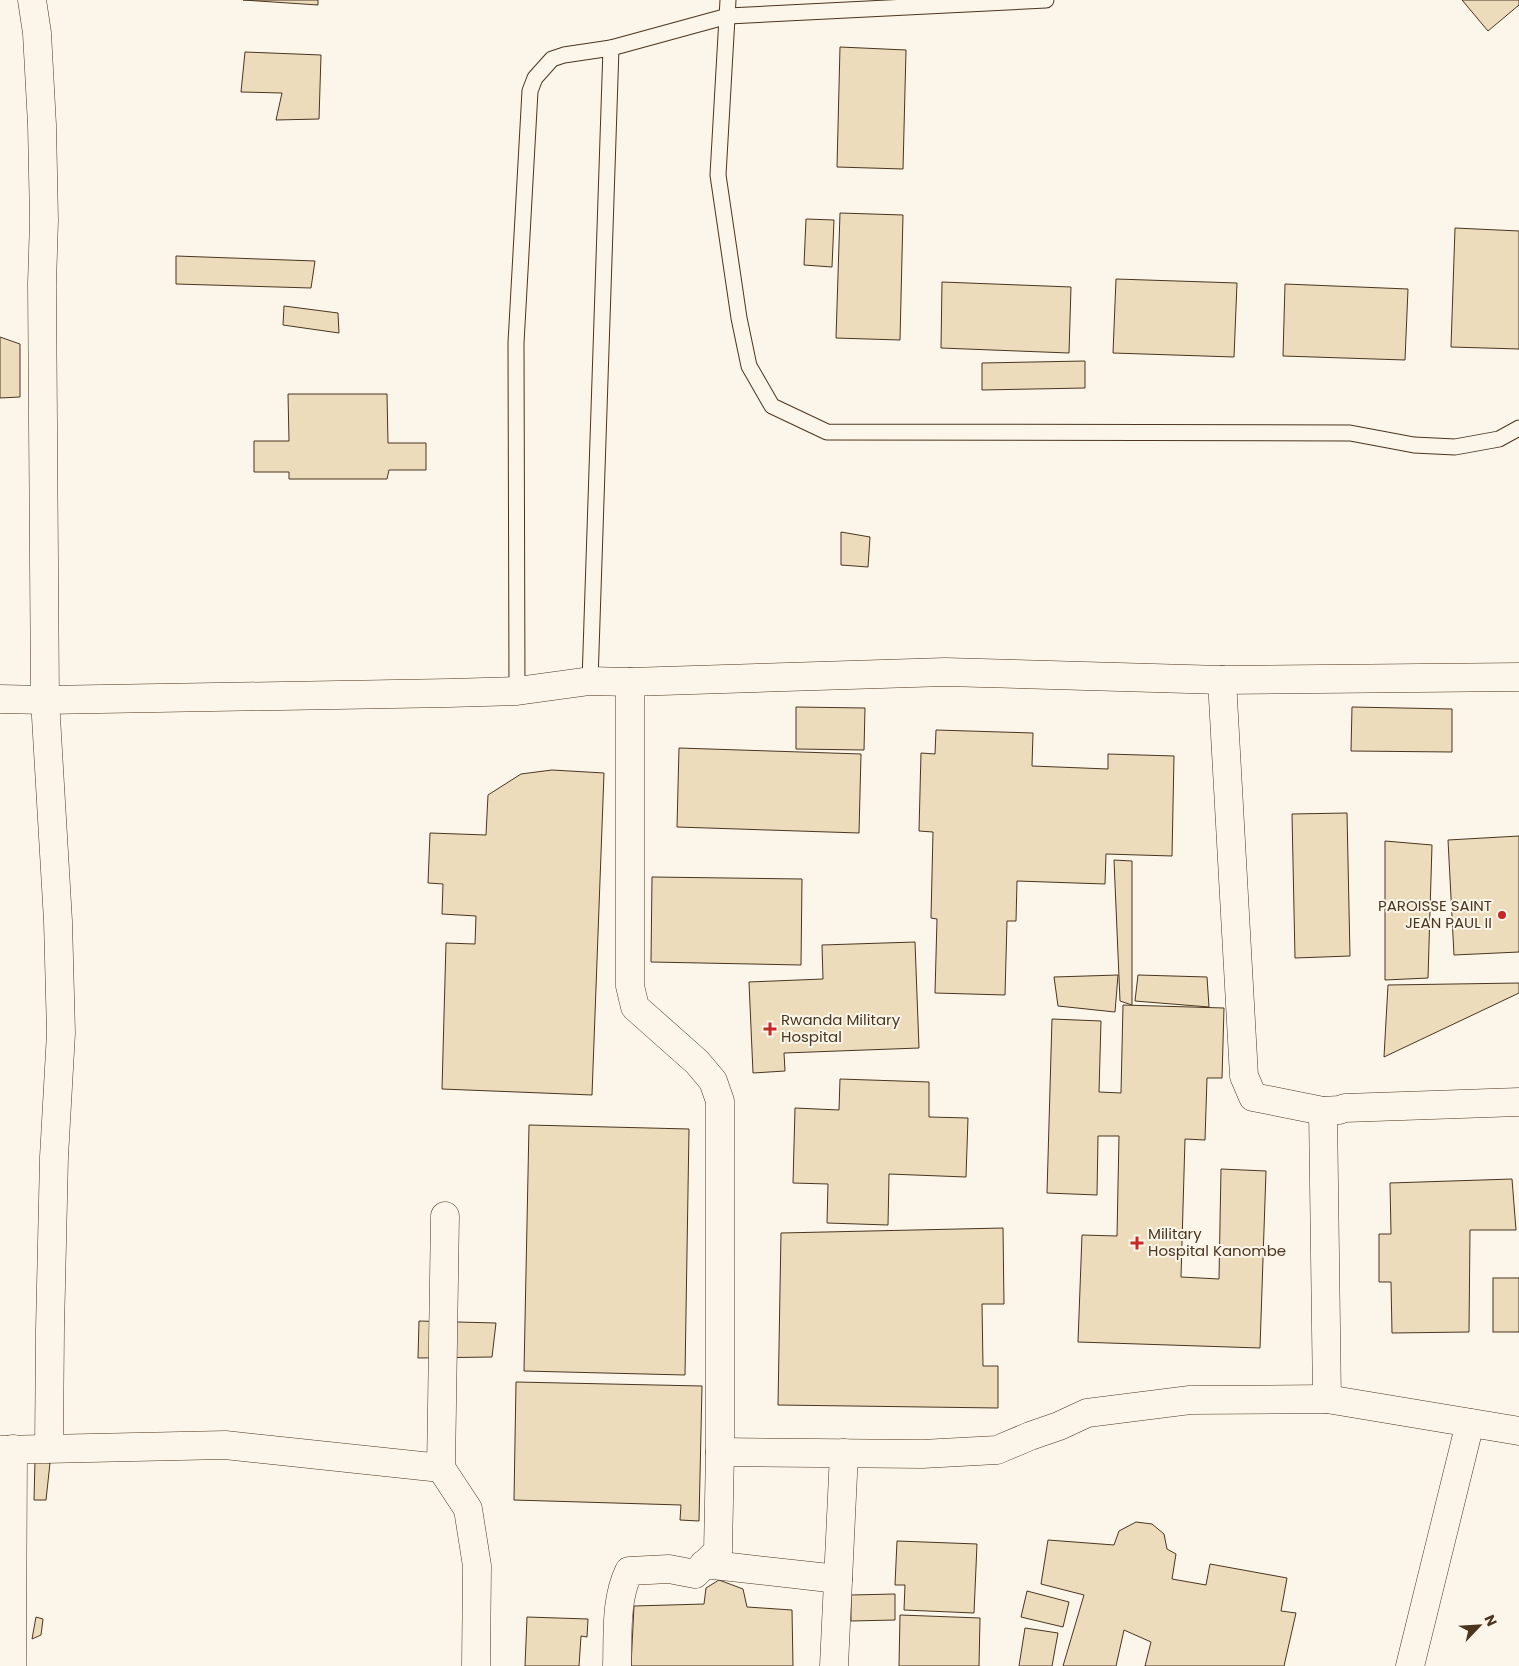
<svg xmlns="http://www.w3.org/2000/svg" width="1519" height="1666" viewBox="0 0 1519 1666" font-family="Poppins,sans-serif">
<rect width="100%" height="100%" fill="#fbf6e9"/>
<g fill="#ecdcbc" stroke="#4a3520">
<path d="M 243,0 L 318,0 L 318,5 Z"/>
<path d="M 1462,0 L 1519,0 L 1519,5 L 1488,31 Z"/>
<path d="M 840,47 L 906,50 L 903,169 L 837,167 Z"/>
<path d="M 245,52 L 321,55 L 319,119 L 276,120 L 282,93 L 241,92 Z"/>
<path d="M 840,213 L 903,215 L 900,340 L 836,338 Z"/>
<path d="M 806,219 L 834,220 L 832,267 L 804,265 Z"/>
<path d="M 1455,228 L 1519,231 L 1519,349 L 1451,347 Z"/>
<path d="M 176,256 L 315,261 L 311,288 L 176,284 Z"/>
<path d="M 1116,279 L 1237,283 L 1234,357 L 1113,353 Z"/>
<path d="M 942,282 L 1071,287 L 1069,353 L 941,348 Z"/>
<path d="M 1285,284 L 1408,289 L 1405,360 L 1283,356 Z"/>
<path d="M 284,306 L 338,313 L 339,333 L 283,325 Z"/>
<path d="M 0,337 L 20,344 L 20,397 L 0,398 Z"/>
<path d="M 1085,361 L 1085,388 L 982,390 L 982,363 Z"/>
<path d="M 288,394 L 387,394 L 388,443 L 426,443 L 426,470 L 389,470 L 387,479 L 289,479 L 289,472 L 254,472 L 254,441 L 289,441 Z"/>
<path d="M 841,532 L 870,537 L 868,567 L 841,565 Z"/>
<path d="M 796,707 L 865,708 L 864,750 L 796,749 Z"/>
<path d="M 1352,707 L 1452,709 L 1452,752 L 1351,751 Z"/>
<path d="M 936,730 L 1033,733 L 1032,766 L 1108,769 L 1108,754 L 1174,756 L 1172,856 L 1106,854 L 1105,884 L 1017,881 L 1016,921 L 1007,921 L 1005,995 L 935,993 L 937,919 L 931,918 L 933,832 L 919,831 L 921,753 L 935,754 Z"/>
<path d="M 679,748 L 861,754 L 859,833 L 677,827 Z"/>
<path d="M 552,770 L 604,773 L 592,1095 L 442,1089 L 446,943 L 475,944 L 476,916 L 442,914 L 443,884 L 428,883 L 430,833 L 486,835 L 488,795 L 521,774 Z"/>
<path d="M 1347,813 L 1350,956 L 1295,958 L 1292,814 Z"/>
<path d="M 1519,836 L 1519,952 L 1454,955 L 1448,840 Z"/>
<path d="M 1385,841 L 1432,845 L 1428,978 L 1385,980 Z"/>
<path d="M 1114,860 L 1132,861 L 1132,1005 L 1120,1001 Z"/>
<path d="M 652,877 L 802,879 L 801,965 L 651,962 Z"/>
<path d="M 915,942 L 919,1048 L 784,1053 L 785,1071 L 753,1073 L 749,982 L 823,979 L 822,945 Z"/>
<path d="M 1118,975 L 1115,1012 L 1058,1006 L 1054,977 Z"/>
<path d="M 1138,975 L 1207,977 L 1209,1007 L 1135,1001 Z"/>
<path d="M 1519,983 L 1519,993 L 1384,1057 L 1388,985 Z"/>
<path d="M 1123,1005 L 1224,1008 L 1222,1078 L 1207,1078 L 1205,1140 L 1185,1139 L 1181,1277 L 1219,1279 L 1221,1169 L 1266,1171 L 1260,1348 L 1078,1342 L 1082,1235 L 1117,1236 L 1119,1136 L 1098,1136 L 1097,1195 L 1047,1193 L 1052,1019 L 1101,1021 L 1099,1092 L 1121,1093 Z"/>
<path d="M 840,1079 L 929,1082 L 929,1117 L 968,1118 L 966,1177 L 889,1174 L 888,1225 L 827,1223 L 828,1184 L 793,1183 L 795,1108 L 839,1110 Z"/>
<path d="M 529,1125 L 689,1129 L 685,1375 L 524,1371 Z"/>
<path d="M 1512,1179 L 1516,1230 L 1470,1230 L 1469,1332 L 1392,1333 L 1391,1282 L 1379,1282 L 1379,1234 L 1391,1234 L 1390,1183 Z"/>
<path d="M 1003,1228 L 1004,1304 L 982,1304 L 983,1366 L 998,1366 L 998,1408 L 778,1405 L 781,1233 Z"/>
<rect x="1493" y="1278" width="26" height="54"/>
<path d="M 419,1321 L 496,1323 L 492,1357 L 418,1358 Z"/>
<path d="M 516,1382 L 702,1386 L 699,1521 L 680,1520 L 681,1505 L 514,1500 Z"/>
<path d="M 35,1461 L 50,1463 L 46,1500 L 34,1500 Z"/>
<path d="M 1136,1522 L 1152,1524 L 1164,1534 L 1167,1549 L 1176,1554 L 1172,1579 L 1206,1585 L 1210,1564 L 1287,1578 L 1281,1611 L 1296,1613 L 1284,1666 L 1145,1666 L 1151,1642 L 1124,1630 L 1116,1666 L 1063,1666 L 1084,1595 L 1041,1584 L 1048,1540 L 1114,1545 L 1119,1531 Z"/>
<path d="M 897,1541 L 977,1544 L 974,1613 L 904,1610 L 905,1585 L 895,1585 Z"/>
<path d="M 719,1580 L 743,1589 L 747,1607 L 792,1610 L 793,1666 L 631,1666 L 634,1606 L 704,1604 L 706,1588 Z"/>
<path d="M 1027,1591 L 1069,1602 L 1063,1627 L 1021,1617 Z"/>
<path d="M 895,1594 L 895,1620 L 851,1621 L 851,1595 Z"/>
<path d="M 900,1615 L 980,1618 L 979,1666 L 899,1666 Z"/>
<path d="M 36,1617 L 43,1619 L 41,1635 L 32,1639 Z"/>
<path d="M 527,1617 L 588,1619 L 587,1637 L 581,1636 L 579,1666 L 525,1666 Z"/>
<path d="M 1025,1628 L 1058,1633 L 1052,1666 L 1019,1666 Z"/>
</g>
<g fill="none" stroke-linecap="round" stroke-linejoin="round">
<defs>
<g id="lane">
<path d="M 728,0 L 718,175 L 739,318 L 749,366 L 772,406 L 827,432 L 1350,433 L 1414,445 L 1455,447 L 1499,439 L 1519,428"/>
<path d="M 590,681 L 611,48"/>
<path d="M 517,691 L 516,343 L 530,91 L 535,78 L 552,59 L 564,55 L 611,48 L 728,16 L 1046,0"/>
</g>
<g id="street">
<path d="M 32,0 L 37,33 L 42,125 L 44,220 L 42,284 L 45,700 L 58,921 L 61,1033 L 54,1157 L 50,1329 L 49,1448"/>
<path d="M 1222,680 L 1244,1076 L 1253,1097 L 1323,1111"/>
<path d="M 0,699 L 45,700 L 449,693 L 517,691 L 590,681 L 630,682 L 945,672 L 1222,680 L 1519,677"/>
<path d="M 445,1216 L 441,1468 L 468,1509 L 477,1566 L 476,1666"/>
<path d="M 1327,1399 L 1323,1111 L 1339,1110 L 1345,1108 L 1519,1102"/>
<path d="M 0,1450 L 225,1445 L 441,1468"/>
<path d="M 720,1452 L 922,1454 L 997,1450 L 1030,1436 L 1059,1426 L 1087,1413 L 1190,1400 L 1327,1399 L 1519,1431"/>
<path d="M 704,1564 L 838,1579"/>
<path d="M 12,1666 L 13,1449"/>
<path d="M 617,1666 C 618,1635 615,1600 629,1571 L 669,1569 L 695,1574 L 718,1551 L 720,1452 L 720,1101 L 713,1081 L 697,1062 L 635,1007 L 630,986 L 630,682"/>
<path d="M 834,1666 L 844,1453"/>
<path d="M 1410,1666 L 1470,1423"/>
</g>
</defs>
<use href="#lane" stroke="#4a3520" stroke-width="17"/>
<use href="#street" stroke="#4a3520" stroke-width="29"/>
<use href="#lane" stroke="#fbf6e9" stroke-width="15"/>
<use href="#street" stroke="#fbf6e9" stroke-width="28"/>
</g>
<g fill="#c62828" stroke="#fbf6e9" stroke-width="2">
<circle cx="1502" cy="915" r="5"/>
<path d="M767.5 1021.5h5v5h5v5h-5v5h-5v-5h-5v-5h5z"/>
<path d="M1134.5 1235.5h5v5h5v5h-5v5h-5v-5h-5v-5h5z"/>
</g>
<g text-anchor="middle" stroke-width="4" stroke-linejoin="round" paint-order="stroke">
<g font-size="15" fill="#4a3520" stroke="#fbf6e9" text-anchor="start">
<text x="1492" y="911" text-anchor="end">PAROISSE SAINT<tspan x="1492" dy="17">JEAN PAUL II</tspan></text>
<text x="781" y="1025">Rwanda Military<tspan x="781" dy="17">Hospital</tspan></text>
<text x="1148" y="1239">Military<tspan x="1148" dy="17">Hospital Kanombe</tspan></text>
</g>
</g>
<g transform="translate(1479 1626) rotate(65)" stroke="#fbf6e9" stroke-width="4" paint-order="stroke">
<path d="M0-4L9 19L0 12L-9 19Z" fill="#4a3520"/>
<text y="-8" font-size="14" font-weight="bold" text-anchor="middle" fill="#4a3520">N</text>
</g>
</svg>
